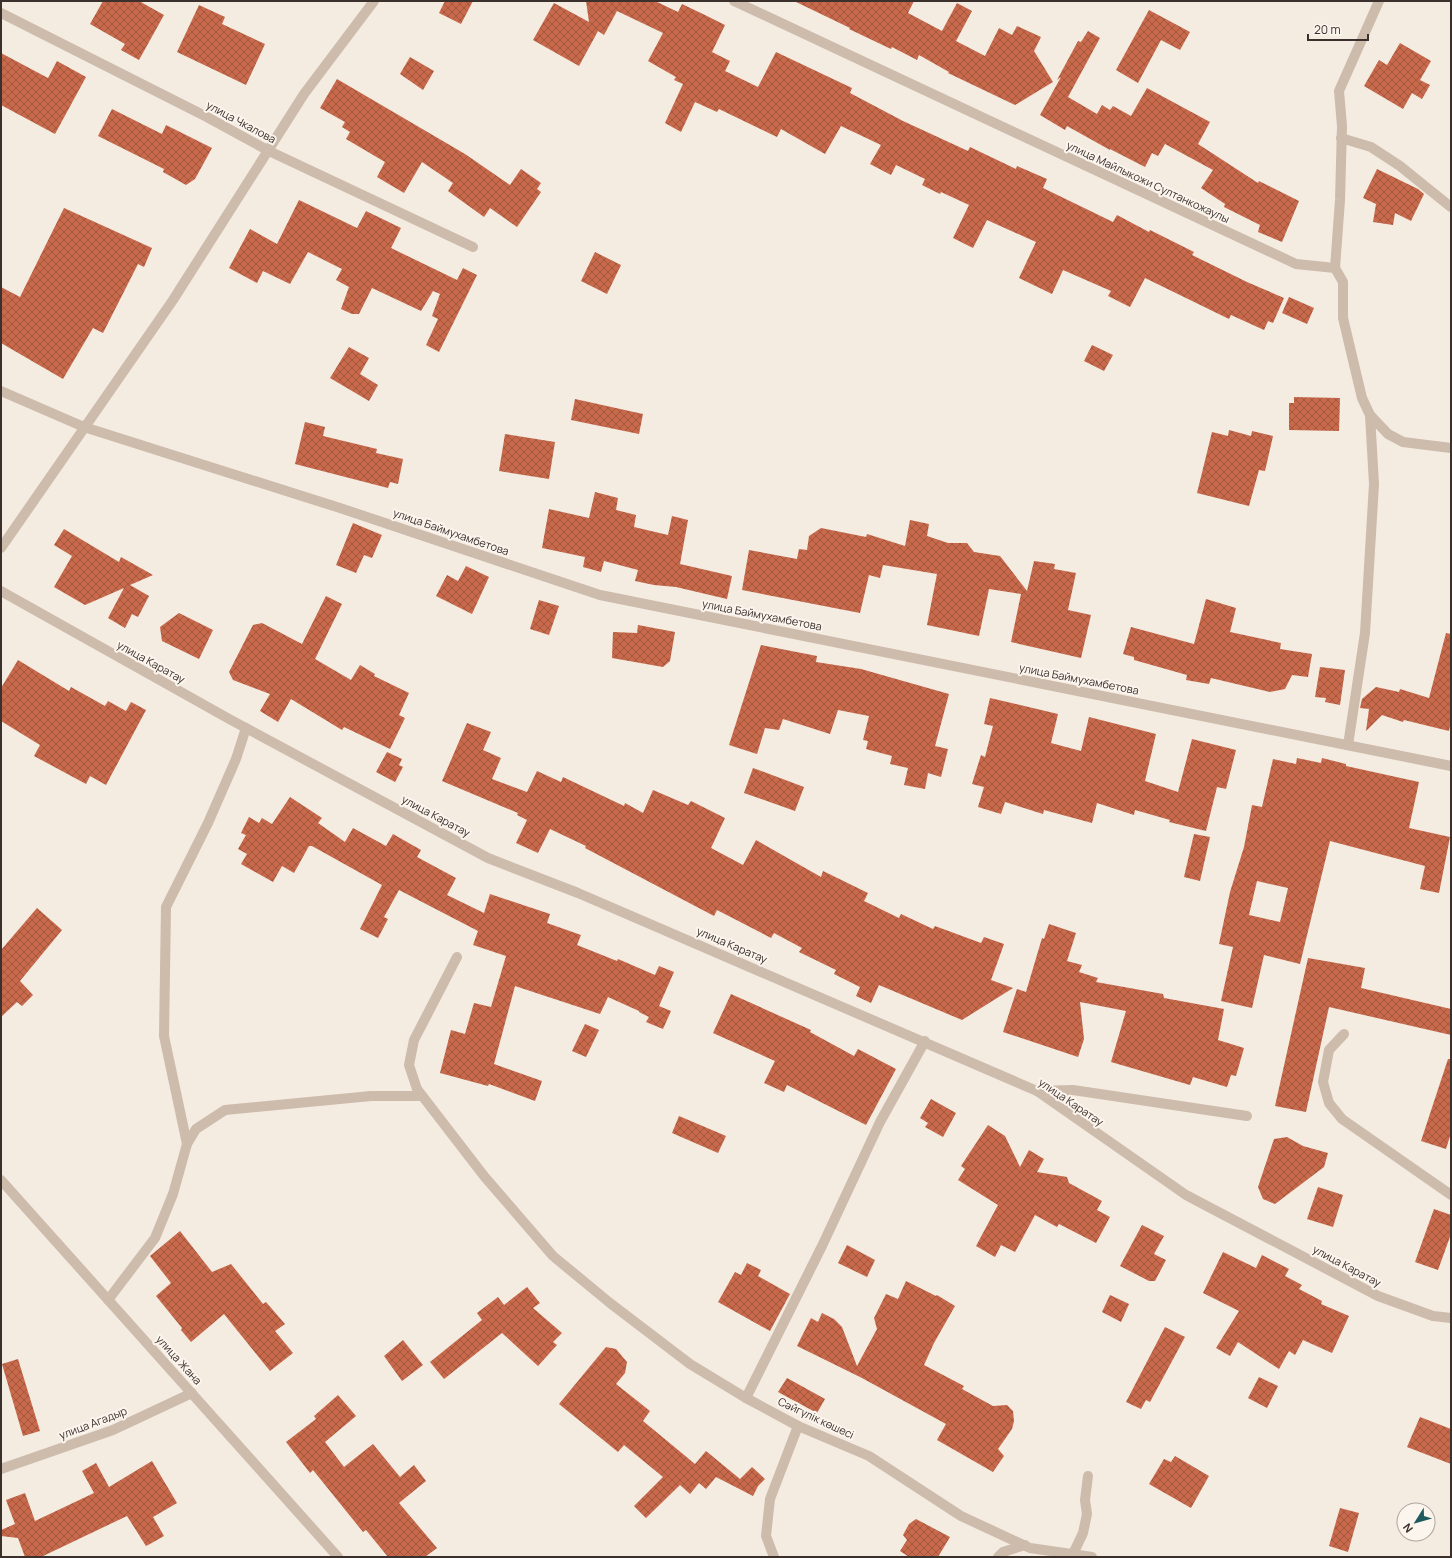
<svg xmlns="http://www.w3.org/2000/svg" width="1452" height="1558" viewBox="0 0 1452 1558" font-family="Manrope,sans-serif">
<defs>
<pattern id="building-cross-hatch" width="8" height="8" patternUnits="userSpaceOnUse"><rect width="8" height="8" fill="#c8694b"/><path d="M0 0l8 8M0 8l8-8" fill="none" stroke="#a4573f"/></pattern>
</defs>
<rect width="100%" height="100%" fill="#f4ebe1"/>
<g fill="url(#building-cross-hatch)" fill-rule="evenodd">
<path d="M 103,1 L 139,1 L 164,15 L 139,60 L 121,50 L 125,44 L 90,24 Z"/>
<path d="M 445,1 L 473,1 L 461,24 L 439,13 Z"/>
<path d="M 586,1 L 655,1 L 678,12 L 682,4 L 707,16 L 725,25 L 712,52 L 730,61 L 725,71 L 758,87 L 776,52 L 852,88 L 850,93 L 903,121 L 968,151 L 970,147 L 1016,169 L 1017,166 L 1047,179 L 1043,188 L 1113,222 L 1117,215 L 1149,232 L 1150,230 L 1194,252 L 1192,255 L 1247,282 L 1284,298 L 1273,323 L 1268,321 L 1264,330 L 1231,315 L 1229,319 L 1145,278 L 1130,307 L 1108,296 L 1111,291 L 1063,270 L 1052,294 L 1019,278 L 1036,242 L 987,220 L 973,248 L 953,238 L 969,205 L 941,192 L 940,194 L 922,185 L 925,179 L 896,165 L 891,175 L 870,164 L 881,145 L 841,126 L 825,154 L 781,129 L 777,137 L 719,109 L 717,112 L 695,102 L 681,132 L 665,123 L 683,84 L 674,80 L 676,77 L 648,61 L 663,33 L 617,11 L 604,35 L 598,31 L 579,66 L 533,40 L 554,3 L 589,22 Z"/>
<path d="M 794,1 L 914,1 L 908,13 L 942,31 L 957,3 L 972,11 L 956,41 L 985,56 L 999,28 L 1012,35 L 1017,26 L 1041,37 L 1034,51 L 1053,82 L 1015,105 L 948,73 L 949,72 L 919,55 L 917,60 L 892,47 L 891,49 L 849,29 L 850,28 Z"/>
<path d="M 199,5 L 225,17 L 222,24 L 265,44 L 246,85 L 177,52 Z"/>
<path d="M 1149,10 L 1190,32 L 1180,50 L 1161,40 L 1138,83 L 1116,70 Z"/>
<path d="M 1088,31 L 1100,38 L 1068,97 L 1097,114 L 1102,105 L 1110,110 L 1113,106 L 1131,116 L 1147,88 L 1210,122 L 1198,144 L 1258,183 L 1259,181 L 1299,201 L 1282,242 L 1258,232 L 1260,225 L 1224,207 L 1225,204 L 1201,188 L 1213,170 L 1165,144 L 1158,156 L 1152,153 L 1145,167 L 1110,149 L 1110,150 L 1067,126 L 1065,130 L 1040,115 L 1061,77 L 1057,80 L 1078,41 L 1081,42 Z"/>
<path d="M 1400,43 L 1431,61 L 1420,80 L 1430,85 L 1422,99 L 1412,93 L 1403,109 L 1364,86 L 1379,60 L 1387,65 Z"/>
<path d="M 1,53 L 48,78 L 57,61 L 86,77 L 55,134 L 1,105 Z"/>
<path d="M 410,57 L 434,71 L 423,90 L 400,74 Z"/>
<path d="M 337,79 L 465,154 L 510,185 L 521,169 L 541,183 L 537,189 L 541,192 L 517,227 L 490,208 L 484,217 L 448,191 L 453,183 L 422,162 L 404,193 L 377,177 L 385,162 L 346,139 L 350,132 L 342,127 L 345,122 L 320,108 Z"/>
<path d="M 112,109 L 162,134 L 166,125 L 212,148 L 195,179 L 186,185 L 163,172 L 164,169 L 98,136 Z"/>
<path d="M 1377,169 L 1418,189 L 1424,194 L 1411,221 L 1395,213 L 1393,225 L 1373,222 L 1376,204 L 1363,198 Z"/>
<path d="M 299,200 L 357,228 L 366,211 L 401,228 L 391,248 L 457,280 L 463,268 L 477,275 L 439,352 L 426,345 L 438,319 L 432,316 L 440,294 L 433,291 L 421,311 L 372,288 L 359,314 L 352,314 L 341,309 L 349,287 L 336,280 L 342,269 L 308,252 L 290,284 L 263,271 L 257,283 L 229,268 L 250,229 L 277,244 Z"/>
<path d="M 64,208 L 152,248 L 144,267 L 138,264 L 103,333 L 93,328 L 63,379 L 1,343 L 1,287 L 20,297 Z"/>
<path d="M 595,252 L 621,265 L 607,294 L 581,281 Z"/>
<path d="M 1289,297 L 1314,308 L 1307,324 L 1282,313 Z"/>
<path d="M 1092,345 L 1113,355 L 1104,371 L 1084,361 Z"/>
<path d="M 349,347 L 369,358 L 360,374 L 378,385 L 369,401 L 330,378 Z"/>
<path d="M 1294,397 L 1340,398 L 1339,431 L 1289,430 L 1289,403 L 1294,403 Z"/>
<path d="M 575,399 L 643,414 L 639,434 L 571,420 Z"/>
<path d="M 305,422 L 325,427 L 323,436 L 377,449 L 376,453 L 403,459 L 398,484 L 390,482 L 388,488 L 295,464 Z"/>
<path d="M 1229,430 L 1251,436 L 1252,431 L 1273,436 L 1265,471 L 1259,470 L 1249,506 L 1197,493 L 1212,432 L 1228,436 Z"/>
<path d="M 505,434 L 555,442 L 549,479 L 499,471 Z"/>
<path d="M 595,492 L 618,498 L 616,510 L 636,515 L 634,527 L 668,535 L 672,516 L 688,520 L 680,564 L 732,576 L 727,599 L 676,587 L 654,585 L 635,581 L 638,570 L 604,561 L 601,572 L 583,567 L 585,557 L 542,548 L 549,509 L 589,518 Z"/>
<path d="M 910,520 L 929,524 L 927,536 L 948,543 L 967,543 L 974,552 L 1000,556 L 1027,591 L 1034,561 L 1055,564 L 1054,569 L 1076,573 L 1068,610 L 1091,615 L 1081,658 L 1011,642 L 1021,594 L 989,589 L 979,636 L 927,625 L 937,574 L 883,565 L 880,578 L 869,575 L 860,613 L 742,590 L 749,550 L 797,559 L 799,549 L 807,550 L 809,536 L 821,528 L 866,537 L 867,534 L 905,546 Z"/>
<path d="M 353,523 L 382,535 L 372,558 L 364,555 L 356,573 L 336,565 Z"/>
<path d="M 64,529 L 119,562 L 121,557 L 153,575 L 130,585 L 149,596 L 138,617 L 132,614 L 125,628 L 108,618 L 124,588 L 85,605 L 54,587 L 72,556 L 54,545 Z"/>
<path d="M 466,566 L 489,577 L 472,614 L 436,596 L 447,575 L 458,581 Z"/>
<path d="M 326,596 L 342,604 L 315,659 L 351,680 L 360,665 L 375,674 L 374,676 L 409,693 L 399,715 L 405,718 L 390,749 L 344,727 L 342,730 L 291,699 L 278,722 L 260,711 L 270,694 L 233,680 L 229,672 L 253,625 L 262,623 L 302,644 Z"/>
<path d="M 1206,599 L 1236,608 L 1230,632 L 1281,643 L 1280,649 L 1312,654 L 1308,677 L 1292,675 L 1285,689 L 1270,692 L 1211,678 L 1209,684 L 1186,680 L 1187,675 L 1134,660 L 1134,657 L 1123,654 L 1131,627 L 1194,644 Z"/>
<path d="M 539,600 L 559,606 L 549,635 L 530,629 Z"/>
<path d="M 179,613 L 213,630 L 199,659 L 162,641 L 160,627 Z"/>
<path d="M 638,625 L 675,632 L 670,661 L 663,667 L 612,658 L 613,632 L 637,633 Z"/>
<path d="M 1446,633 L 1451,634 L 1451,721 L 1449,731 L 1404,720 L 1403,722 L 1382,715 L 1366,731 L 1369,709 L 1360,708 L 1362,699 L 1376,687 L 1399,692 L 1400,689 L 1429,698 Z"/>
<path d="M 761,645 L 817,656 L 816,662 L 861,669 L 949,694 L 935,746 L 948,749 L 941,777 L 928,773 L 925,789 L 904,785 L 908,768 L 890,764 L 892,756 L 866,749 L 868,741 L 863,740 L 869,716 L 838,710 L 830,734 L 783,719 L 779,730 L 765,728 L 757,754 L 729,745 Z"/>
<path d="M 18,660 L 69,691 L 71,687 L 105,706 L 108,701 L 126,711 L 131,702 L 146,710 L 106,785 L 90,776 L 86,784 L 34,756 L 40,745 L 1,721 L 1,688 Z"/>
<path d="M 1320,667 L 1345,670 L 1340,705 L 1325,702 L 1326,698 L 1315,697 Z"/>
<path d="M 990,698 L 1058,714 L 1051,743 L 1081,751 L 1089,717 L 1156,734 L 1145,781 L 1178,792 L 1192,739 L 1236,750 L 1226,789 L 1217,787 L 1206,831 L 1169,822 L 1170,820 L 1135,810 L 1134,815 L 1097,803 L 1092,823 L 1044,810 L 1043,814 L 1005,802 L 1001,814 L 978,807 L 984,787 L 972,784 L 981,755 L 985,757 L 993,726 L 984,724 Z"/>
<path d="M 467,723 L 491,732 L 483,750 L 501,758 L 492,779 L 527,792 L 537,771 L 561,782 L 563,777 L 624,806 L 625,803 L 643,813 L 653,790 L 688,805 L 691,801 L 725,818 L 711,848 L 743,865 L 756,840 L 821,877 L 823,871 L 868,893 L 864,901 L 899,918 L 901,914 L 933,929 L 935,926 L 981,943 L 984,937 L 1004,944 L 991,980 L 1013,988 L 962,1020 L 879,985 L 871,1003 L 856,996 L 860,987 L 834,974 L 836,970 L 799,952 L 802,948 L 774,933 L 771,938 L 717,910 L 714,916 L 585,848 L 586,846 L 550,829 L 538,853 L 516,843 L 527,820 L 517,815 L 518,813 L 442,781 Z"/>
<path d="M 387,752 L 402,759 L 399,765 L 403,767 L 395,782 L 376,772 Z"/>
<path d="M 1297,758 L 1321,763 L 1322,758 L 1346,764 L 1346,766 L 1419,782 L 1409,828 L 1450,837 L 1439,893 L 1420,889 L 1425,866 L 1330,841 L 1300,964 L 1264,955 L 1252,1008 L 1221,1001 L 1233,947 L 1219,944 L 1230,892 L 1244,847 L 1252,805 L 1262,807 L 1273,759 L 1296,764 ZM 1257,881 L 1288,888 L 1280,922 L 1249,915 Z"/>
<path d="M 753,768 L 804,787 L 795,811 L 744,793 Z"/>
<path d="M 290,797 L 322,818 L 318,823 L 345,842 L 353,828 L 386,846 L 393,834 L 421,850 L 417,857 L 456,878 L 447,895 L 484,913 L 490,894 L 550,914 L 547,923 L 581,935 L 577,945 L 617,961 L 618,959 L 655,975 L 659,966 L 674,972 L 659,1006 L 671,1011 L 663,1029 L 646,1022 L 649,1017 L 639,1012 L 639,1011 L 608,997 L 600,1014 L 515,986 L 494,1064 L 542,1081 L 535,1101 L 489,1084 L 488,1086 L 440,1073 L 451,1030 L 465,1034 L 474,1003 L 491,1007 L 506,956 L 473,945 L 478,931 L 399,890 L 384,917 L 388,919 L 378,938 L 360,929 L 382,885 L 312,846 L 309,846 L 294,873 L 282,866 L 273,882 L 241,864 L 247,854 L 238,849 L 246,835 L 241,833 L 249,817 L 259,823 L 262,818 L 272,824 Z"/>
<path d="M 1194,834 L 1210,837 L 1200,881 L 1184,877 Z"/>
<path d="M 37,908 L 62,930 L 20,981 L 33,995 L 22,1006 L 17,1002 L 1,1017 L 1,950 Z"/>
<path d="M 1049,924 L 1076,933 L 1067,961 L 1082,965 L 1079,972 L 1098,978 L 1096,982 L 1163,994 L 1164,998 L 1224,1009 L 1218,1040 L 1244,1048 L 1236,1076 L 1231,1075 L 1227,1087 L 1193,1077 L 1190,1085 L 1111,1062 L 1126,1011 L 1080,1002 L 1084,1039 L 1078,1057 L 1003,1032 L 1017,989 L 1026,992 L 1042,938 L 1044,939 Z"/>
<path d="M 1308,958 L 1365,968 L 1361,988 L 1451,1009 L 1451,1035 L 1329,1007 L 1306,1112 L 1275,1106 Z"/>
<path d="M 731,994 L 811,1030 L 810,1032 L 854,1056 L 858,1049 L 896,1069 L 866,1125 L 787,1085 L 784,1092 L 764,1083 L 775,1061 L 713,1033 Z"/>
<path d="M 585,1024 L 599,1030 L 586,1057 L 572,1051 Z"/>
<path d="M 1448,1059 L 1451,1059 L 1451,1133 L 1446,1149 L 1421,1141 Z"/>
<path d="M 931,1099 L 956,1113 L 943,1137 L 925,1127 L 928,1123 L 920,1118 Z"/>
<path d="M 679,1116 L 726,1136 L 718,1153 L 672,1133 Z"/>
<path d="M 988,1125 L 1005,1136 L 1020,1167 L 1029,1150 L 1044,1159 L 1037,1172 L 1067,1177 L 1069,1183 L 1102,1201 L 1097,1210 L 1110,1217 L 1096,1243 L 1059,1224 L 1057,1227 L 1035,1215 L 1015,1252 L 1001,1245 L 995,1257 L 976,1246 L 998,1205 L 958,1180 L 965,1169 L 961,1166 Z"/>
<path d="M 1287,1137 L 1303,1146 L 1328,1153 L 1324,1167 L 1275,1204 L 1263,1199 L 1258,1187 L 1274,1139 Z"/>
<path d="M 1318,1187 L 1343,1195 L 1333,1227 L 1307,1219 Z"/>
<path d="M 1434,1209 L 1451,1215 L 1451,1234 L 1438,1270 L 1415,1262 Z"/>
<path d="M 1142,1225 L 1164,1236 L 1154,1254 L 1166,1260 L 1155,1281 L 1149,1281 L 1120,1266 Z"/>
<path d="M 180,1231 L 212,1272 L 231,1264 L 263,1304 L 266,1302 L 285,1324 L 275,1331 L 293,1353 L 270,1371 L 224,1314 L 191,1342 L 181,1330 L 182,1328 L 156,1296 L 171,1283 L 150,1256 Z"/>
<path d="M 847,1245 L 875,1260 L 867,1277 L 838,1263 Z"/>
<path d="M 1223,1252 L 1256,1268 L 1262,1255 L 1289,1269 L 1285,1276 L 1302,1285 L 1299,1289 L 1322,1301 L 1321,1304 L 1349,1316 L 1332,1353 L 1303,1340 L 1295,1355 L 1289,1351 L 1279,1369 L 1238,1342 L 1230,1356 L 1216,1348 L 1239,1311 L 1203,1293 Z"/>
<path d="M 747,1263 L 761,1270 L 758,1276 L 790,1294 L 770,1331 L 718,1302 L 735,1272 L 741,1275 Z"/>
<path d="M 906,1281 L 936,1296 L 937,1295 L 955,1306 L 934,1343 L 924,1365 L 964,1386 L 962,1389 L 993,1406 L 1007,1405 L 1013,1411 L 1014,1421 L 1012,1429 L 998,1449 L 1004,1456 L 993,1472 L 937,1440 L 946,1424 L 862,1378 L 797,1346 L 811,1318 L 818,1322 L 822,1313 L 834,1319 L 842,1327 L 857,1366 L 877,1329 L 874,1318 L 886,1294 L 898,1299 Z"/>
<path d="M 527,1287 L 540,1303 L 533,1308 L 562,1333 L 553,1342 L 557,1345 L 538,1366 L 502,1333 L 444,1379 L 430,1362 L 482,1320 L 477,1313 L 498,1297 L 504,1305 Z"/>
<path d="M 1110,1295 L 1129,1304 L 1121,1322 L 1102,1312 Z"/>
<path d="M 1165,1327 L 1185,1337 L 1150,1402 L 1146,1400 L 1141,1409 L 1126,1402 Z"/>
<path d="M 403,1340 L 423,1365 L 402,1381 L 384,1356 Z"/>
<path d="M 606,1347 L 616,1349 L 627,1362 L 625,1373 L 616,1384 L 650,1411 L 643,1421 L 695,1464 L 706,1451 L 740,1479 L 752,1467 L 765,1479 L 758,1486 L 753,1496 L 716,1477 L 706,1489 L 699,1483 L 690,1494 L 680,1485 L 646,1518 L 634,1506 L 663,1477 L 624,1445 L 618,1452 L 559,1404 Z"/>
<path d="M 18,1359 L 40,1431 L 23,1436 L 2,1364 Z"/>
<path d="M 1259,1377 L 1278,1386 L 1267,1408 L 1248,1398 Z"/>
<path d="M 787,1378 L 825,1399 L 817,1413 L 778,1392 Z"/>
<path d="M 338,1395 L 356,1416 L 325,1442 L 344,1467 L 373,1444 L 400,1477 L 414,1465 L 426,1481 L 399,1503 L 437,1548 L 425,1557 L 388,1557 L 366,1530 L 363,1532 L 313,1470 L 310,1473 L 286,1442 L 316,1419 L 314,1416 Z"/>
<path d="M 1420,1417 L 1451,1429 L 1451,1464 L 1407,1447 Z"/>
<path d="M 1175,1456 L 1209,1476 L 1191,1508 L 1149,1484 L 1164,1459 L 1171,1462 Z"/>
<path d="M 152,1461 L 177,1503 L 153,1517 L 164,1536 L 150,1544 L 146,1546 L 127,1516 L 41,1557 L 25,1557 L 18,1538 L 1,1536 L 1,1530 L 15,1524 L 6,1500 L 25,1493 L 35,1521 L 94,1493 L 82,1471 L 96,1463 L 109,1487 Z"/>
<path d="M 1340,1508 L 1359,1513 L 1348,1552 L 1329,1546 Z"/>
<path d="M 916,1519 L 950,1537 L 938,1557 L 909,1557 L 900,1551 L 907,1540 L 903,1535 L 909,1524 Z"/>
</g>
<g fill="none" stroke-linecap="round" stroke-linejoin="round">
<g stroke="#cdbbac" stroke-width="10">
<path d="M 734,1 L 1296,264 L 1335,268"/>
<path d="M 1,13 L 207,117 L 269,151 L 473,247"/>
<path d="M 1341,138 L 1371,147 L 1400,166 L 1451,207"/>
<path d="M 1335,268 L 1340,200 L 1342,126 L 1339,91 L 1379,1"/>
<path d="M 1335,268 L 1343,282 L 1343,318 L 1362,398 L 1370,415 L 1388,434 L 1403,442 L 1451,448"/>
<path d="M 1,391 L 84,427 L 340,508 L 600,595 L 1451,766"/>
<path d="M 1,548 L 173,300 L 304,94 L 374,1"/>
<path d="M 1,591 L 231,720 L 488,858 L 578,893 L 1037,1091 L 1186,1195 L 1378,1296 L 1433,1316 L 1451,1318"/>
<path d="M 1348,745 L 1365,633 L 1374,484 L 1370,415"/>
<path d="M 457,957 L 414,1040 L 409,1065 L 417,1089 L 484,1176 L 553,1256 L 610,1303 L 690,1364 L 746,1398 L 798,1426 L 869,1456 L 961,1516 L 1030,1548 L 1092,1557"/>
<path d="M 1344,1034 L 1329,1050 L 1323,1082 L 1329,1103 L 1342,1119 L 1451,1195"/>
<path d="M 1037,1091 L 1073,1090 L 1247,1116"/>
<path d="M 187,1144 L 164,1036 L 166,907 L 208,823 L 236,759 L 246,728"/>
<path d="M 1,1180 L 338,1557"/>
<path d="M 108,1300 L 155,1238 L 173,1194 L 187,1144 L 196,1129 L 225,1110 L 371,1096 L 422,1096"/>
<path d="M 746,1398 L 822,1246 L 880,1122 L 925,1041"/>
<path d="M 1,1469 L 113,1430 L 192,1393"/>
<path d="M 1073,1554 L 1083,1533 L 1087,1514 L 1085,1500 L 1088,1476"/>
<path d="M 774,1557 L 766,1536 L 770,1499 L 798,1426"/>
<path d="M 998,1557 L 1003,1552 L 1025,1545"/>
</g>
</g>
<g text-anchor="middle" stroke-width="4" stroke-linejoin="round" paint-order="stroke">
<g font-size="11" fill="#3b302b" stroke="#fbf5ee">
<text transform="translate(241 122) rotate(28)" y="4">улица Чкалова</text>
<text transform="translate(1148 182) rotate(25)" y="4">улица Майлыкожи Султанкожаулы</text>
<text transform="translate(451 532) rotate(19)" y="4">улица Баймухамбетова</text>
<text transform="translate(762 615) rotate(11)" y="4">улица Баймухамбетова</text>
<text transform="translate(151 662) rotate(29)" y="4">улица Каратау</text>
<text transform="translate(1079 679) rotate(11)" y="4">улица Баймухамбетова</text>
<text transform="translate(436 816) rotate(28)" y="4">улица Каратау</text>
<text transform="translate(732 945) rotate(23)" y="4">улица Каратау</text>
<text transform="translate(1071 1102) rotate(34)" y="4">улица Каратау</text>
<text transform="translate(1347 1266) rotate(28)" y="4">улица Каратау</text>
<text transform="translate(179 1360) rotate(48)" y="4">улица Жана</text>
<text transform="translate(816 1418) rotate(25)" y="4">Сәйгүлік көшесі</text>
<text transform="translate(93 1423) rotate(-21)" y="4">улица Агадыр</text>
</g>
</g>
<rect width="1452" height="1558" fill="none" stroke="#3b302b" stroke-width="4"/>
<g transform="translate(1416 1522) rotate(233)"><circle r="19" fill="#fbf5ee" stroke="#aea6a0"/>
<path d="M0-3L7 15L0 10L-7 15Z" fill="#1f5a5e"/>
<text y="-6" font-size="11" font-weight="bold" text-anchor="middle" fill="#3b302b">N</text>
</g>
<path d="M1308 34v6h60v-6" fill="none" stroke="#3b302b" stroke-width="2"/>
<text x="1314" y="34" font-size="12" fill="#3b302b" stroke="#fbf5ee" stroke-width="3" paint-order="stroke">20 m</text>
</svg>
